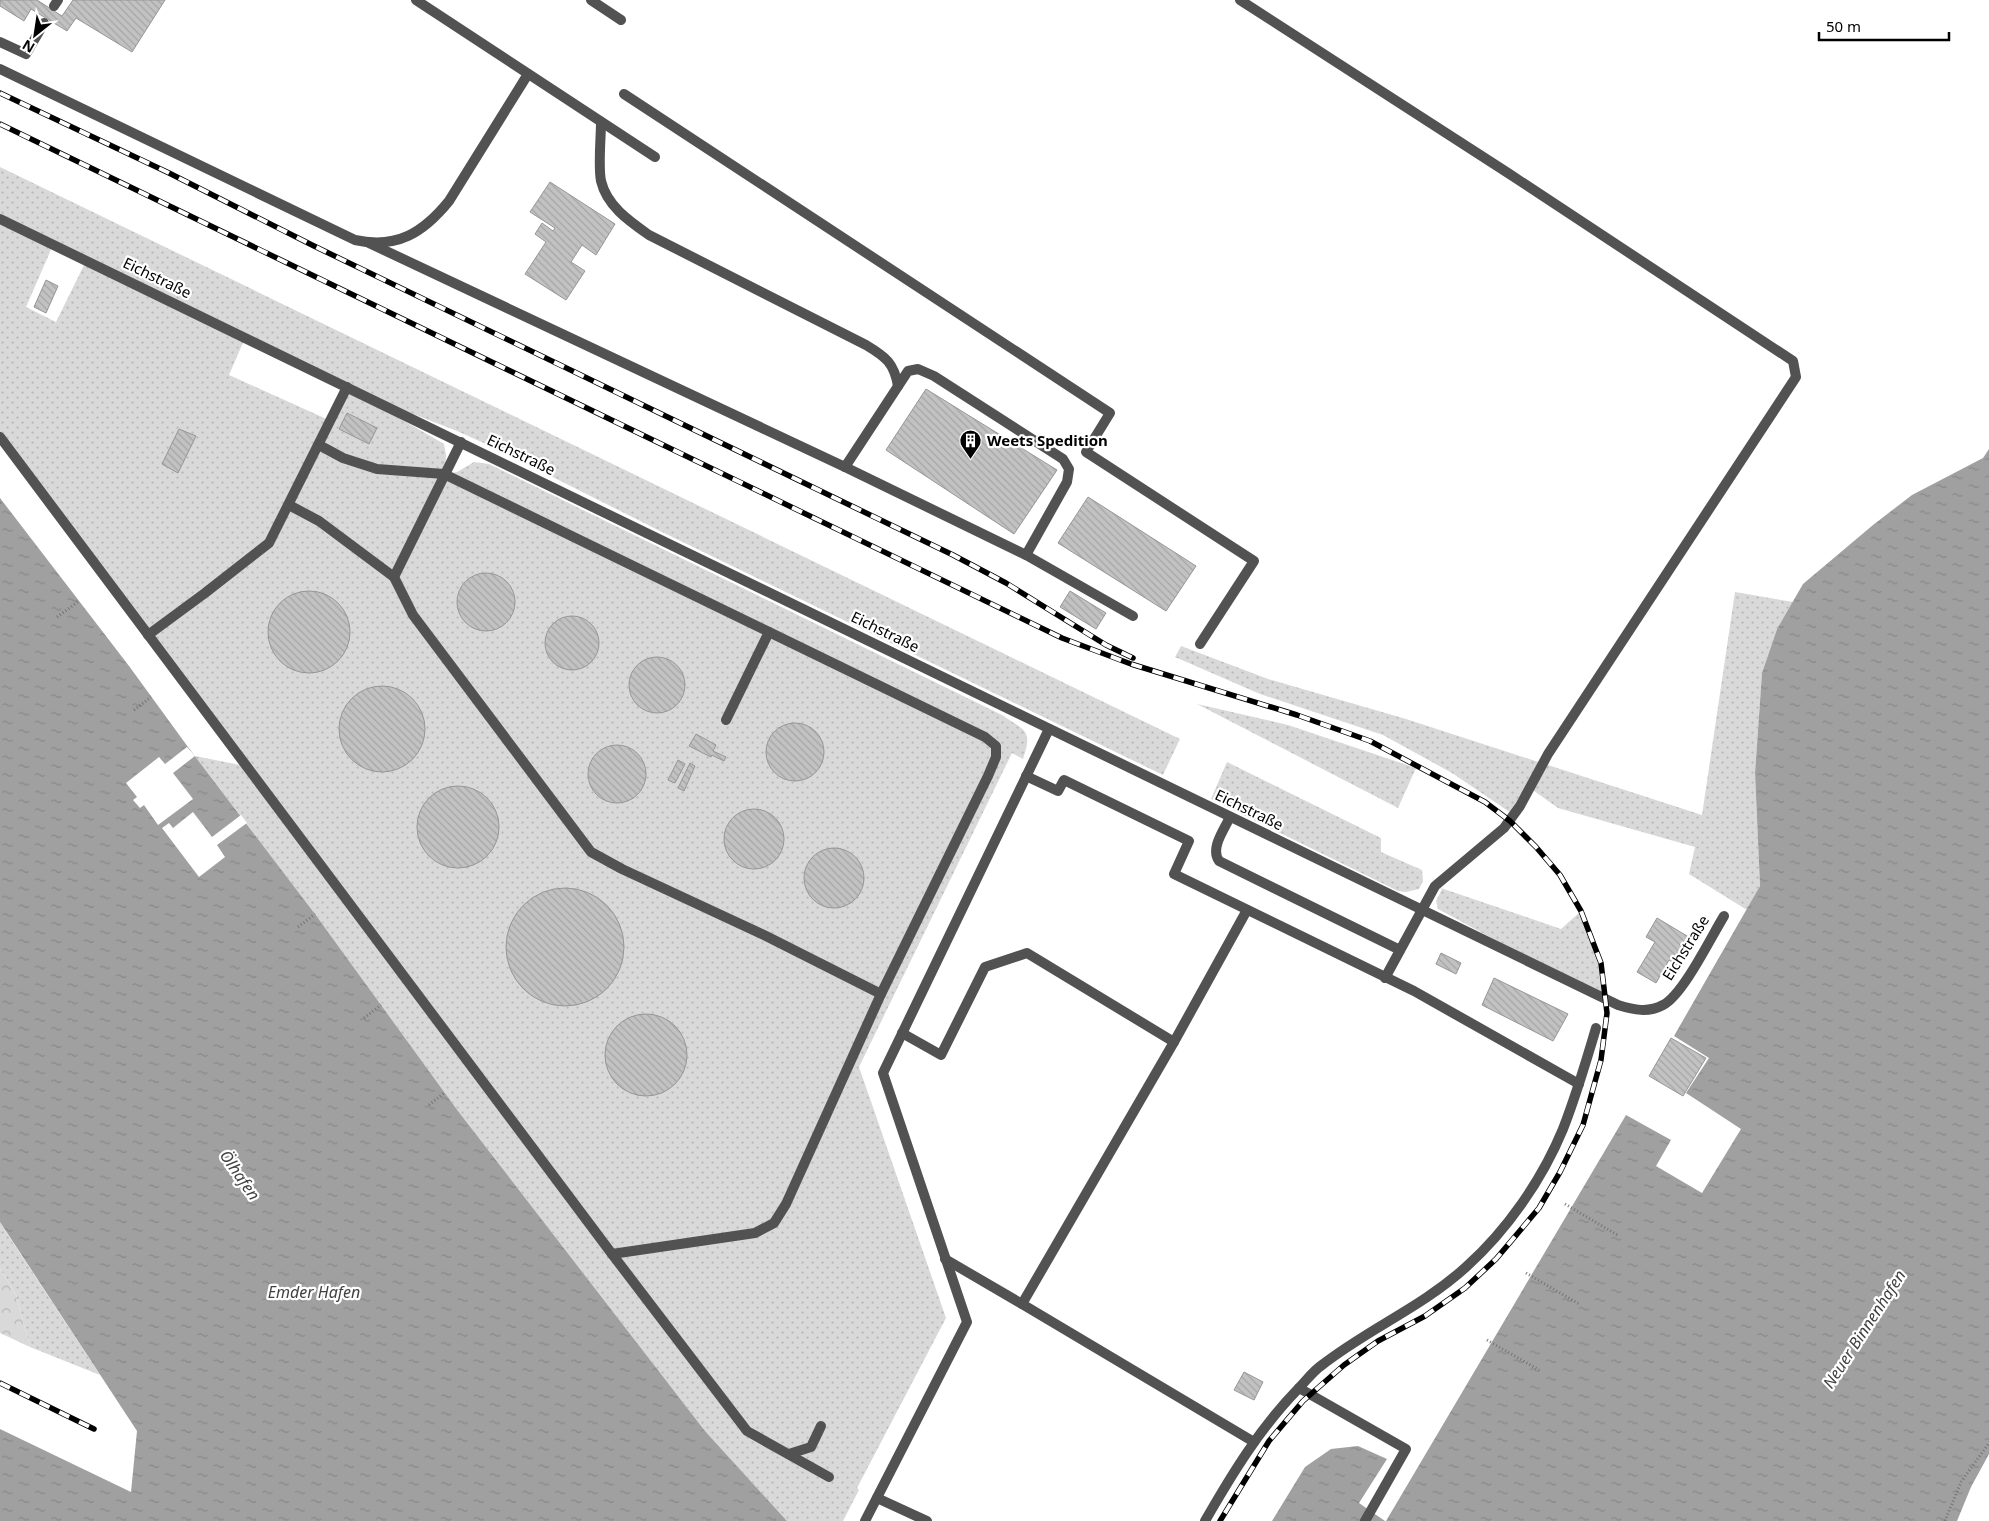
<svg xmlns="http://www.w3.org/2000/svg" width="1989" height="1521" viewBox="0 0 1989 1521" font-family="'Noto Sans',sans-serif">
<defs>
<pattern id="grass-dots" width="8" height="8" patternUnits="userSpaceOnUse" patternTransform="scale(1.25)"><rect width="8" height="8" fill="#d9d9d9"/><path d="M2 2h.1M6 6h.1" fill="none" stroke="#b8b8b8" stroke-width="1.8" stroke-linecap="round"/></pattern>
<pattern id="forest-crowns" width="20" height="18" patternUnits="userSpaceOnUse" patternTransform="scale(1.25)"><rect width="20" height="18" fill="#d9d9d9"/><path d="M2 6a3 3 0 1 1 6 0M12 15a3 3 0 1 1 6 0" fill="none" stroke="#b8b8b8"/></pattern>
<pattern id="water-ripples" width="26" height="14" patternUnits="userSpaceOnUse" patternTransform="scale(1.25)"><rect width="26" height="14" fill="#a0a0a0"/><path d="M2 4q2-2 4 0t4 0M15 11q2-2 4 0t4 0" fill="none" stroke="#888"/></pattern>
<pattern id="building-back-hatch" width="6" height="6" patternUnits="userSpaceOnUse" patternTransform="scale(1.25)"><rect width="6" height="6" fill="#c2c2c2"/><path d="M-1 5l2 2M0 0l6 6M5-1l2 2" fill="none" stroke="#a5a5a5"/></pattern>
</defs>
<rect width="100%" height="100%" fill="#fff"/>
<g fill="url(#grass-dots)" fill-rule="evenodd">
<path d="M 0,167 L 1180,739 L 1163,775 L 658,530 L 497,449 L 457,431 L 351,390 L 444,444 L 446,455 L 445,474 L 457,472 L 474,462 L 489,464 L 1002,715 C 1025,731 1033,729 1023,759 L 1012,753 L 859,1067 L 946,1318 L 857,1488 L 859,1490 L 843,1521 L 787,1521 L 705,1431 L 458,1111 L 315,914 L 195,756 L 245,766 L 0,437 ZM 53,245 L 86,261 L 56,322 L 26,307 ZM 245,338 L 347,388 L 331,421 L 229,375 Z"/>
<path d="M 1735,592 L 1793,602 L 1777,629 L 1762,673 L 1755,773 L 1760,886 L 1747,910 L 1689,874 L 1695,847 L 1558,808 L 1530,788 L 1514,815 L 1452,773 L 1383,735 L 1260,694 L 1175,657 L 1181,646 L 1268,679 L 1406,719 L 1702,815 Z"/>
<path d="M 1197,704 L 1288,725 L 1416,768 L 1398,808 Z"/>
<path d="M 1227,762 L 1381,838 L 1381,852 L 1422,870 L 1423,881 L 1419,889 L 1406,892 L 1398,891 L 1211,799 Z"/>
<path d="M 1435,886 L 1561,929 L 1581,911 L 1601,963 L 1605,999 L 1438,909 L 1436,901 L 1442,889 Z"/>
<path d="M 0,1222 L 8,1235 L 100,1375 L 30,1347 L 16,1295 L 0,1269 Z"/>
</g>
<path fill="url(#forest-crowns)" d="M 0,1269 L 16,1295 L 30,1347 L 0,1333 Z"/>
<g fill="url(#water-ripples)">
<path d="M 1989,449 L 1989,1454 L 1971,1487 L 1957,1521 L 1386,1521 L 1626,1115 L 1671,1140 L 1656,1166 L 1702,1193 L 1741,1129 L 1686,1093 L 1709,1058 L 1674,1036 L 1760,886 L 1755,773 L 1762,673 L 1777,629 L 1803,584 L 1873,525 L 1912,495 L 1983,458 Z"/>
<path d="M 0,498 L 129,666 L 188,747 L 315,914 L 458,1111 L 705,1431 L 787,1521 L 0,1521 L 0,1429 L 131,1492 L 137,1431 L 0,1222 Z"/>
<path d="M 1358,1446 L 1387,1459 L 1359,1503 L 1385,1521 L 1272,1521 L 1305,1467 L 1331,1449 Z"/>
</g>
<g fill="#fff">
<path d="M 187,747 L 195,756 L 173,773 L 193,799 L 158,825 L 144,805 L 140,808 L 133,800 L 137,797 L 126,783 L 159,757 L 165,764 Z"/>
<path d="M 193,812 L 212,837 L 241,815 L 247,823 L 217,845 L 225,857 L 199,877 L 162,828 L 169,823 L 173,828 Z"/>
</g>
<g fill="url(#building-back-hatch)" stroke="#969696">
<path d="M 0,0 L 37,0 L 62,16 L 73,0 L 165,0 L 132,52 L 76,18 L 67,31 L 31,9 L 24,21 L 0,6 Z"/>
<path d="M 550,182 L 615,224 L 596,255 L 582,245 L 571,262 L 585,271 L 566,300 L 525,274 L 546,242 L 535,234 L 542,223 L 553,231 L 555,228 L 530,212 Z"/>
<path d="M 46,280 L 58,286 L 46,313 L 34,307 Z"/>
<path d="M 926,389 L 1057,470 L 1014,534 L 886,450 Z"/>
<path d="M 347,413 L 377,428 L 369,444 L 339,429 Z"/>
<path d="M 179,429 L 196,436 L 178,473 L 162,464 Z"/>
<path d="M 1088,497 L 1196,566 L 1166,611 L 1058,543 Z"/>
<circle cx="486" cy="602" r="29"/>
<path d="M 1070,591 L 1106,613 L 1096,629 L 1060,607 Z"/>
<circle cx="309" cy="632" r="41"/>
<circle cx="572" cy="643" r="27"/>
<circle cx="657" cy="685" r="28"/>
<circle cx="382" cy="729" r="43"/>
<circle cx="795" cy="752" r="29"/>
<path d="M 696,734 L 716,745 L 713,751 L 726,757 L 724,761 L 712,755 L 711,757 L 689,746 Z"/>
<circle cx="617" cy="774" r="29"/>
<path d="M 678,760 L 685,764 L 675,783 L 668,780 Z"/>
<path d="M 690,763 L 695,766 L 684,791 L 678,788 Z"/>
<circle cx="458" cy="827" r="41"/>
<circle cx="754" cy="839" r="30"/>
<circle cx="834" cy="878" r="30"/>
<circle cx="565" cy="947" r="59"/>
<path d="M 1657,918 L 1692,939 L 1677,965 L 1669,960 L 1656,983 L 1637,972 L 1655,942 L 1646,937 Z"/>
<path d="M 1441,953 L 1461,963 L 1456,974 L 1436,964 Z"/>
<path d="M 1494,978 L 1568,1014 L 1553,1041 L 1482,1005 Z"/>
<circle cx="646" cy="1055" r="41"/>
<path d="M 1671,1038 L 1706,1058 L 1683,1096 L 1649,1076 Z"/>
<path d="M 1244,1372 L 1263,1382 L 1254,1400 L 1234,1390 Z"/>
</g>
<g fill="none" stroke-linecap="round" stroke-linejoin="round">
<g stroke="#747474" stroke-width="3" stroke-dasharray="1 2.5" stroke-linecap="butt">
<path d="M 0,503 L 2,501"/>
<path d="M 57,617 L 79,601"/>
<path d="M 134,710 L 151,697"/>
<path d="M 298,927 L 315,914"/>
<path d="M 364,1018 L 381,1005"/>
<path d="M 429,1105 L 444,1093"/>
<path d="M 1565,1204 L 1619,1236"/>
<path d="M 1526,1273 L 1579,1304"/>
<path d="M 1487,1340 L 1539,1370"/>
<path d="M 1945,1521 L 1961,1482 L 1989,1443"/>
</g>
<g stroke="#525252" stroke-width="10">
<path d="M 416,0 L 655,157"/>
<path d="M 591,0 L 621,20"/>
<path d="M 1240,0 L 1508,173 L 1793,361 L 1796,377 L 1548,754 L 1520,806 L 1504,828 L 1435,886 L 1385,978"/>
<path d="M 54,6 L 58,0"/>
<path d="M 0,42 L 26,54 L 44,23"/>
<path d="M 0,69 L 355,240 C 397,249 423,233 449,201 L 528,74"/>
<path d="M 624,94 L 1110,413 L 1086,452 L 1254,561 L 1200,644"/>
<path d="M 601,122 C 601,138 598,166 601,181 C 607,206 629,221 649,235 L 866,345 C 886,357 894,363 898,386"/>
<path d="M 369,243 L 845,467 L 1026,555 L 1133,616"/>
<path d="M 0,437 L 612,1254 L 747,1431 L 829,1477"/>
<path d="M 319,445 L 343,458 L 377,469 L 444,474 L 985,737 L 996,746 L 996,757 L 988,776 L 881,994 L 786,1204 L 774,1223 L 755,1233 L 612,1254"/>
<path d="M 845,467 L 908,371 L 918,369 L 934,376 L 1063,459 L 1069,469 L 1067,482 L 1026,555"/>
<path d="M 289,505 L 319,521 L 394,577 L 461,442"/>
<path d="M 394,577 L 413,615 L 591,852 L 622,869 L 766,936 L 881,994"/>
<path d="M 148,635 L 205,593 L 269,543 L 347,387"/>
<path d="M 726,720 L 769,632"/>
<path d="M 1026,776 L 1058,791 L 1064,780 L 1189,841 L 1174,874 L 1414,991 L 1579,1084"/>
<path d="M 1230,817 C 1224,830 1210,848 1219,861 L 1400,950"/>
<path d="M 902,1033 L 941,1055 L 985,967 L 1027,953 L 1174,1042"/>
<path d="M 945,1259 L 1022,1304 L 1174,1042 L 1247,910"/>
<path d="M 1022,1304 L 1254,1442"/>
<path d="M 1299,1388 L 1406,1449 L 1365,1521"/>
<path d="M 789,1454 L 811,1447 L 821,1426"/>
<path d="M 877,1498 L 927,1521"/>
<path d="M 865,1521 L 967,1322 L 883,1073 L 1049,729"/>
<path d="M 1205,1521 C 1232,1474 1260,1428 1298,1389 C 1306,1381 1313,1371 1322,1365 C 1368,1329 1422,1307 1466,1267 C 1507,1230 1542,1180 1563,1129 C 1576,1096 1586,1062 1596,1028"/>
</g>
<path stroke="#525252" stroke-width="10" d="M 0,219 L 1618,1005 C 1634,1010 1648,1013 1663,1005 C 1683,995 1711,937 1724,916"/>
<defs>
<g id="rail">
<path d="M 0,93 L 169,173 L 314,246 L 953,555 L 1006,583 L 1106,645 L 1133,658"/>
<path d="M 0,124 L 1062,638 L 1131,664 L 1297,715 L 1370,741 L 1485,802 L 1510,821 L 1536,847 L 1560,875 L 1581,911 L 1601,963 L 1607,1013 L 1601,1060 L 1583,1125 L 1560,1172 L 1539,1208 L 1496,1259 L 1465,1288 L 1425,1316 L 1378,1341 L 1344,1365 L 1303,1401 L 1269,1441 L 1220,1521"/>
<path d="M 0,1383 L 94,1429"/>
</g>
</defs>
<use href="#rail" stroke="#000" stroke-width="5.5"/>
<use href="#rail" stroke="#fff" stroke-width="4" stroke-dasharray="11" stroke-linecap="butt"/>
</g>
<defs>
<symbol id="building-pin" viewBox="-11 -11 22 30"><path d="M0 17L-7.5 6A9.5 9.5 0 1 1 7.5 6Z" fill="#000" stroke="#fff"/><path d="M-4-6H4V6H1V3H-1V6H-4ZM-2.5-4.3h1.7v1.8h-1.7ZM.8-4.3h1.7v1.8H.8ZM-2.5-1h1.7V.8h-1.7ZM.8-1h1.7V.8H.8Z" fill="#fff"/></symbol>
</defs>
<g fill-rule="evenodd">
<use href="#building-pin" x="958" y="428" width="25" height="34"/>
</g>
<g text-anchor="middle" stroke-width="4.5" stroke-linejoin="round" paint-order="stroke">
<g font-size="15" fill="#000" stroke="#fff">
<text transform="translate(157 278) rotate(26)" y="5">Eichstraße</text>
<text transform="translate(521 455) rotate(26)" y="5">Eichstraße</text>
<text transform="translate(885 632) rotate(26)" y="5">Eichstraße</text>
<text transform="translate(1249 810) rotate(26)" y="5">Eichstraße</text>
<text transform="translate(1686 948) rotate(-58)" y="5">Eichstraße</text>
</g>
<g font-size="15" font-weight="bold" fill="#000" stroke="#fff" text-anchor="start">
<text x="987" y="446">Weets Spedition</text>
</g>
<g font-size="16" font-style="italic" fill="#414141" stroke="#fff">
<text transform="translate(240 1175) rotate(55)" y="6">Ölhafen</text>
<text x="314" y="1298">Emder Hafen</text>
<text transform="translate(1864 1329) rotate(-57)" y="6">Neuer Binnenhafen</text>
</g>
</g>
<g transform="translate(35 35) rotate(210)" stroke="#ffffff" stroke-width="4" paint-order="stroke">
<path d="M0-4L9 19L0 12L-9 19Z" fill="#000000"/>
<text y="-8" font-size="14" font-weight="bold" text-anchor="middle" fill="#000000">N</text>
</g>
<path d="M1819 32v8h130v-8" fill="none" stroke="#000000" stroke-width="2.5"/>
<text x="1826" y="32" font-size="15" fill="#000000" stroke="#ffffff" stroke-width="4" paint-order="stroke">50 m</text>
</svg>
